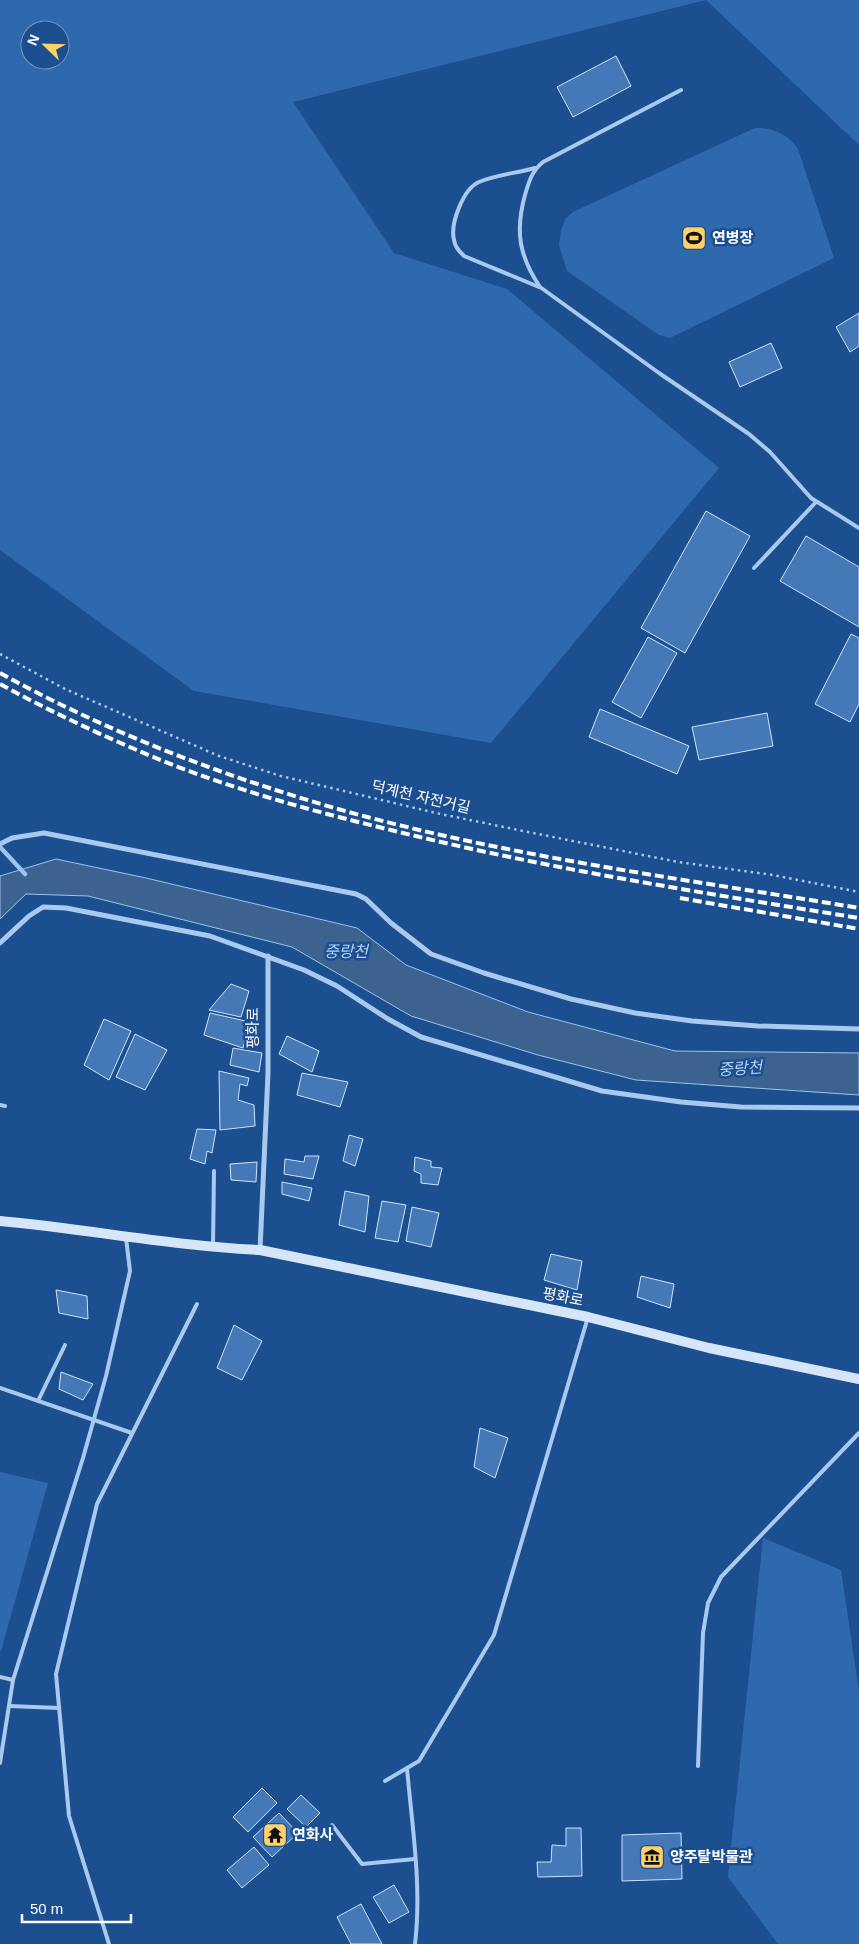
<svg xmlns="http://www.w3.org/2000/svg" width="859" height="1944" viewBox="0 0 859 1944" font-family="Arial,'Noto Sans KR',sans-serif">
<rect width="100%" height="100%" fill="#1b4f8f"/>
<g fill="#2e69ad" fill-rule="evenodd">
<path d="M 0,0 L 859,0 L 859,145 L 706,0 L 293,102 L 394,253 L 507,289 L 719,468 L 491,743 L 194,691 L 0,550 ZM 30,30 L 60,30 L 60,60 L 30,60 Z"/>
<path d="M 755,128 C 772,127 789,135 798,149 L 834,258 L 670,338 L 659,335 L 567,271 L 559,245 L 561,230 L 566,218 L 573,212 Z"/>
<path d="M 0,1472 L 48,1483 L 1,1651 L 0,1651 Z"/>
<path d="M 763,1538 L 841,1570 L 859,1691 L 859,1944 L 778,1944 L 728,1877 Z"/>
</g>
<path fill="#3c6290" stroke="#9cc4f0" d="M 56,859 L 146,878 L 357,928 L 406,965 L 528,1012 L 675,1051 L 859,1053 L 859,1095 L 636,1080 L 538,1055 L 411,1016 L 292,947 L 88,896 L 26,894 L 0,919 L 0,876 Z"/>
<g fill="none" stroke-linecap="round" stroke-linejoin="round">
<path stroke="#9cc4f0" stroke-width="4.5" d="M 0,847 L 25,874"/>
</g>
<g fill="#4478b7" stroke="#cfe3fa">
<path d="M 616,56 L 631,86 L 573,117 L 557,87 Z"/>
<path d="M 859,313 L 859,346 L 850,352 L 836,327 Z"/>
<path d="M 771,343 L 782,368 L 740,387 L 729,362 Z"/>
<path d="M 706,511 L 750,536 L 685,653 L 641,628 Z"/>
<path d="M 806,536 L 859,567 L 859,627 L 780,581 Z"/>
<path d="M 851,634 L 859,638 L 859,704 L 850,722 L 815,704 Z"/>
<path d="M 648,637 L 677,653 L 641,718 L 612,702 Z"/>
<path d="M 600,709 L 689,746 L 677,774 L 589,737 Z"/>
<path d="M 767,713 L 773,746 L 699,760 L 692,727 Z"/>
<path d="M 231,984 L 249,991 L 241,1017 L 209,1010 Z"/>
<path d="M 210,1013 L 250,1022 L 243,1048 L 204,1035 Z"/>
<path d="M 104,1019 L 131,1031 L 109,1080 L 84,1065 Z"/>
<path d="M 135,1034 L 167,1050 L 145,1090 L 116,1077 Z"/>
<path d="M 287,1036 L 319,1051 L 312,1072 L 279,1054 Z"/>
<path d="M 233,1048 L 262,1053 L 259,1072 L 230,1065 Z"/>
<path d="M 219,1071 L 249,1078 L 247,1086 L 240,1084 L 238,1100 L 254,1105 L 255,1126 L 220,1130 Z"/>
<path d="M 302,1073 L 348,1082 L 340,1107 L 297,1095 Z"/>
<path d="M 197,1129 L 216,1130 L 212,1153 L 207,1151 L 205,1164 L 190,1159 Z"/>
<path d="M 349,1135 L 363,1139 L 355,1166 L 343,1161 Z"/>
<path d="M 305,1156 L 319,1156 L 313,1179 L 284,1174 L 285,1159 L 304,1162 Z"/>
<path d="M 415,1157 L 431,1161 L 431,1167 L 442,1168 L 438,1185 L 421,1183 L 421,1174 L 414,1171 Z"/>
<path d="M 257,1162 L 256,1182 L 231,1180 L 230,1164 Z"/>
<path d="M 282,1182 L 312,1188 L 309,1201 L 282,1194 Z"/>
<path d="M 345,1191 L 369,1196 L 365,1232 L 339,1225 Z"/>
<path d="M 382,1201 L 406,1205 L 398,1242 L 375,1238 Z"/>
<path d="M 412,1207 L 439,1213 L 431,1247 L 406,1241 Z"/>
<path d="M 551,1254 L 582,1261 L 577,1290 L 544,1280 Z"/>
<path d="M 641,1276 L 674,1284 L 670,1308 L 637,1297 Z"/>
<path d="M 56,1290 L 87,1296 L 88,1319 L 59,1313 Z"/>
<path d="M 234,1325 L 262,1341 L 242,1380 L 217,1368 Z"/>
<path d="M 61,1372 L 93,1384 L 83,1400 L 59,1389 Z"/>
<path d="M 480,1428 L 508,1438 L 495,1478 L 474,1467 Z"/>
<path d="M 262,1788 L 277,1803 L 248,1832 L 233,1817 Z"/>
<path d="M 301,1795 L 320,1813 L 306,1827 L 287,1809 Z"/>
<path d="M 279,1813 L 298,1833 L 272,1857 L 253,1837 Z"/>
<path d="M 566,1828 L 581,1828 L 582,1876 L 538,1877 L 537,1862 L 551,1862 L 552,1845 L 566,1846 Z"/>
<path d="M 681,1833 L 682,1879 L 622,1881 L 622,1835 Z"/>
<path d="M 254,1847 L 269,1865 L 242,1888 L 227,1870 Z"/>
<path d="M 394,1885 L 409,1912 L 389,1923 L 373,1897 Z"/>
<path d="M 361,1904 L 382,1944 L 351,1944 L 337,1917 Z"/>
</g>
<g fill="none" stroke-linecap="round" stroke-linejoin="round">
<path stroke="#a9c9ee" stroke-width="2.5" stroke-dasharray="2.5 4" stroke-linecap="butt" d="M 0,654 L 65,689 L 219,756 L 281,776 L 436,813 L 533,833 L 678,862 L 773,875 L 859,892"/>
<g stroke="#a9c9ee" stroke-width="4">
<path d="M 681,90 L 543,162 C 532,171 529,181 525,195 C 515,231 519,256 540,287 L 659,373 L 749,434 L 770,452 L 811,498 L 859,528"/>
<path d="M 535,168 C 517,173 496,175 479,182 C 463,189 450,224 454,240 C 455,247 459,251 464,256 L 539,287"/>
<path d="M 754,568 L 816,502"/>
<path d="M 0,1105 L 5,1106"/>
<path d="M 213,1246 L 214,1171"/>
<path d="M 0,1388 L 132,1433"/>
<path d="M 38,1401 L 65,1345"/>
<path d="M 0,1677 L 13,1680"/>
<path d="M 9,1706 L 59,1708"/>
<path d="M 0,1763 L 13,1680 L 83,1458 L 106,1376 L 130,1271 L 126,1238"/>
<path d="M 698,1766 L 703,1633 L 708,1603 L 721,1577 L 859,1433"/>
<path d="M 407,1768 C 412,1826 422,1886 415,1944"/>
<path d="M 385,1781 L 419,1761 L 494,1635 L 588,1317"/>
<path d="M 332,1825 L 362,1864 L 415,1859"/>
<path d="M 109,1944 L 69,1816 L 56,1674 L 97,1504 L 197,1304"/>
</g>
<g stroke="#a9c9ee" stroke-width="5">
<path d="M 0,844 L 12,838 L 44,833 L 356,894 L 366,899 L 391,923 L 431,954 L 484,973 L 571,999 L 635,1013 L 692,1021 L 758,1026 L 859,1029"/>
<path d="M 0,943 L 29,916 L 43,907 L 66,908 L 210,936 L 304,970 L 337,986 L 388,1019 L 421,1037 L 602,1091 L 681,1102 L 741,1107 L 859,1108"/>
<path d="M 260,1250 L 268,1073 L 268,956"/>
</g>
<path stroke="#d6e6fa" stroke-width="10" d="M 0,1221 C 87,1229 173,1246 260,1250 L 588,1317 L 709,1348 L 859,1379"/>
<g stroke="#fff" stroke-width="4" stroke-dasharray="9 4" stroke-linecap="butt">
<path d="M 0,673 C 107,732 220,775 338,809 C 508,857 685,879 859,908"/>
<path d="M 0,684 C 53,713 107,738 163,761 C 238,791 316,812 395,831 C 548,869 704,893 859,918"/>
<path d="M 680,898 L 859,929"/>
</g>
</g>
<defs>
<symbol id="stadium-square" viewBox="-11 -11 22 22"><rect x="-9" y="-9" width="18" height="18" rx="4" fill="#ffd166" stroke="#1b4f8f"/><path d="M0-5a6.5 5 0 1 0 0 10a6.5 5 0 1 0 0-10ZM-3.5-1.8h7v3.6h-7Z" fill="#111"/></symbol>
<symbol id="temple-square" viewBox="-11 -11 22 22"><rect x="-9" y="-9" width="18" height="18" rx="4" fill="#ffd166" stroke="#1b4f8f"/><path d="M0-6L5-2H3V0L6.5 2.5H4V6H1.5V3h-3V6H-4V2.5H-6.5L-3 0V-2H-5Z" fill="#111"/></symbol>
<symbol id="museum-square" viewBox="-11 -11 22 22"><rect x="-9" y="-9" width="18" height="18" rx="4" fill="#ffd166" stroke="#1b4f8f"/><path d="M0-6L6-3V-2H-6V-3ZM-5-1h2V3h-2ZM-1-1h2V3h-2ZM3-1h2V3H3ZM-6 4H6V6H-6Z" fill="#111"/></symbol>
</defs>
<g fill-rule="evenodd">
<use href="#stadium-square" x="680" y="224" width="28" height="28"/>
<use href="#temple-square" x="261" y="1821" width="28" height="28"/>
<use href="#museum-square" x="638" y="1843" width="28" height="28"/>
</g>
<g text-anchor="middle" stroke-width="5" stroke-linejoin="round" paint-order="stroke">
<g font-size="15" font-weight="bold" fill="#fff" stroke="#1b4f8f" text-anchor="start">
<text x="712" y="243">연병장</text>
<text x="292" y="1840">연화사</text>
<text x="670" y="1862">양주탈박물관</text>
</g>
<g font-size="15" fill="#fff" stroke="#1b4f8f">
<text transform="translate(421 797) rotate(13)" y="5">덕계천 자전거길</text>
<text transform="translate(253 1028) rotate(-90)" y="5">평화로</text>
<text transform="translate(563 1297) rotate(11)" y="5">평화로</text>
</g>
<g font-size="16" font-style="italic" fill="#b5d3f5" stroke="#1b4f8f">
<text x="346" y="957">중랑천</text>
<text transform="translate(740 1068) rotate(-4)" y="6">중랑천</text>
</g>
</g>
<g transform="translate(45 45) rotate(293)"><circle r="24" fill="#1b4f8f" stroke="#7695bc"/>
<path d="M0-4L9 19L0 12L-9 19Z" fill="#ffd166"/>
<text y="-8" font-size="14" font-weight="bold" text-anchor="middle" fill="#ffffff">N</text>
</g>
<path d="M22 1914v8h109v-8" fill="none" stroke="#ffffff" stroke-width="2.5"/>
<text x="30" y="1914" font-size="15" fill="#ffffff" stroke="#1b4f8f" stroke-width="4" paint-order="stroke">50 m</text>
</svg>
